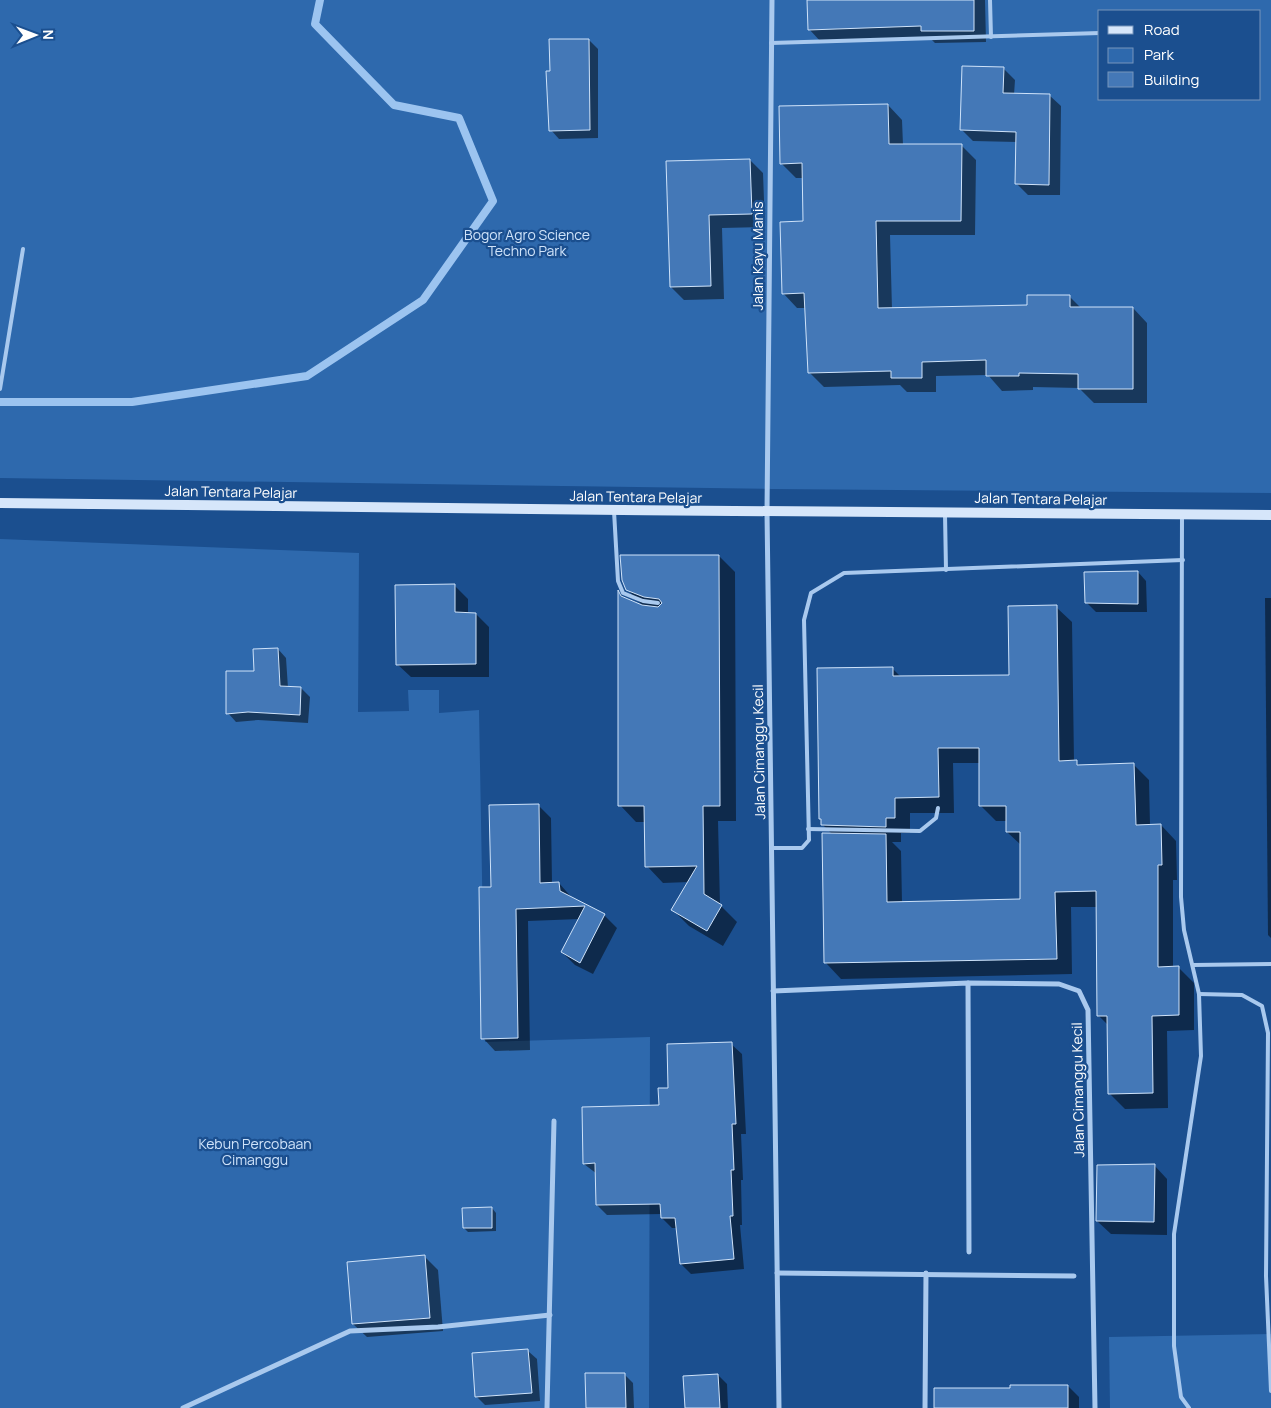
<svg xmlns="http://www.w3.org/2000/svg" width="1271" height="1408" viewBox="0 0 1271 1408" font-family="Manrope,sans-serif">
<rect width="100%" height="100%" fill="#1b4f8f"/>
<g fill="#2e69ad" fill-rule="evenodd">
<path d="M 0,0 L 1271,0 L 1271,493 L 773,489 L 0,478 ZM 1100,11 L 1260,11 L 1260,99 L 1100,99 Z"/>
<path d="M 0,539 L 359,553 L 358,712 L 409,711 L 408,690 L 439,690 L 439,713 L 479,710 L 485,1042 L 650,1037 L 649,1408 L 0,1408 Z"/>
<path d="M 1271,1334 L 1271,1408 L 1110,1408 L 1109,1337 Z"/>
</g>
<g fill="#0007" fill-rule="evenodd">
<path d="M 808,0 L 985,0 L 986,42 L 935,43 L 930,38 L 821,42 L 809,29 Z"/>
<path d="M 589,40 L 598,49 L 598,138 L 559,139 L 551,130 L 551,72 Z"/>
<path d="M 1003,68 L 1015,80 L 1014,95 L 1049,95 L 1061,106 L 1060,195 L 1028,195 L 1017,184 L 1017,142 L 973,141 L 962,130 Z"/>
<path d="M 888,105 L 902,120 L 903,145 L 961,145 L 976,160 L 975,235 L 890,235 L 892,309 L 1028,306 L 1070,297 L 1081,308 L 1133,308 L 1147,323 L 1147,403 L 1094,403 L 1079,388 L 1033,387 L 1033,390 L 1002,391 L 988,375 L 936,376 L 936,392 L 907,392 L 900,385 L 824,387 L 809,372 L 806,308 L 797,308 L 783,293 L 804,223 L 803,178 L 796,178 L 781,163 Z"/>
<path d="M 750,160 L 763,173 L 765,227 L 722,228 L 724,299 L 684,300 L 671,287 L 667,163 Z"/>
<path d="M 719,556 L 735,572 L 736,821 L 718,821 L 720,905 L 737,922 L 723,946 L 689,926 L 673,910 L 689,882 L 663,883 L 647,866 L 646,822 L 636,822 L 620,805 L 619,593 L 625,599 L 644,607 L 627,589 Z"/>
<path d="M 1138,572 L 1146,581 L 1147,612 L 1096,612 L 1087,603 Z"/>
<path d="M 454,585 L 468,599 L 468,614 L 476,614 L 489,627 L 489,677 L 411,677 L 397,664 Z"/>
<path d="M 1265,598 L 1271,598 L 1271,938 L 1268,935 Z"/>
<path d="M 1056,607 L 1072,622 L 1074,762 L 1081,766 L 1134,765 L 1149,780 L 1150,825 L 1161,825 L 1176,841 L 1177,880 L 1173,880 L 1173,968 L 1179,968 L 1194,983 L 1194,1030 L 1167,1031 L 1168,1108 L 1125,1109 L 1109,1093 L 1108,1025 L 1099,1016 L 1097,907 L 1071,907 L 1072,974 L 841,979 L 826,963 L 832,834 L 823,825 L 820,818 L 892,668 L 901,677 L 1010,676 ZM 953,763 L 980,763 L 980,805 L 996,821 L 1007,821 L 1007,832 L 1021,845 L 1021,900 L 902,903 L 901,851 L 892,842 L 901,842 L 901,833 L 910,833 L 910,813 L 954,813 Z"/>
<path d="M 278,649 L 286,658 L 288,688 L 301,688 L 310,697 L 308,723 L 258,720 L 236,722 L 228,713 L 255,673 Z"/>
<path d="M 538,805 L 551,818 L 552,883 L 559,883 L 572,898 L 604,915 L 617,928 L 593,974 L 575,965 L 562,952 L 580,919 L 528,921 L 530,1050 L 495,1051 L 483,1038 L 492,888 Z"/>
<path d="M 731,1044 L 742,1054 L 746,1134 L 741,1134 L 743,1180 L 741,1180 L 742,1225 L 740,1225 L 744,1269 L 691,1274 L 681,1264 L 677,1228 L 672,1228 L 662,1218 L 662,1214 L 607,1215 L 597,1205 L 597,1174 L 584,1164 L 660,1106 L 669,1089 Z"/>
<path d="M 1154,1165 L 1167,1179 L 1167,1235 L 1111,1234 L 1097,1221 Z"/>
<path d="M 492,1208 L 496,1213 L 496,1231 L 468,1232 L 464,1228 Z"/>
<path d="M 425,1257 L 438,1270 L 443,1331 L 367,1337 L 353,1324 Z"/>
<path d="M 528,1351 L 537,1359 L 540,1401 L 485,1405 L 476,1396 Z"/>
<path d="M 624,1374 L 633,1383 L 634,1408 L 587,1408 Z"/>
<path d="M 718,1375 L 727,1384 L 728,1408 L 686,1408 Z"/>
<path d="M 1068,1386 L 1079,1397 L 1079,1408 L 935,1408 L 1011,1389 Z"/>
</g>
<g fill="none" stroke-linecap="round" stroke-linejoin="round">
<path stroke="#9cc4f0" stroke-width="8" d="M 0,402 L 132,402 L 307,376 L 423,300 L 493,201 L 459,118 L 394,105 L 315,24 L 320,0"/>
</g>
<g fill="#4478b7" stroke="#cfe3fa">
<path d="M 807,0 L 974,0 L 974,31 L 921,31 L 921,26 L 808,30 Z"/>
<path d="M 549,39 L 589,39 L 590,130 L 549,131 L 546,71 L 550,71 Z"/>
<path d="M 962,66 L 1004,67 L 1003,93 L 1050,94 L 1049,185 L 1015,184 L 1016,132 L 960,130 Z"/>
<path d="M 888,104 L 889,144 L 962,144 L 961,221 L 876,221 L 878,308 L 1027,305 L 1027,295 L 1070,295 L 1070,307 L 1133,307 L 1133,389 L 1078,389 L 1078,374 L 1019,373 L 1019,376 L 986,376 L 986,360 L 922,362 L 922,378 L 891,378 L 891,371 L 808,373 L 804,293 L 782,294 L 780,222 L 803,221 L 802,163 L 780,164 L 779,106 Z"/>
<path d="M 750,159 L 752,214 L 709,215 L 711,286 L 670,287 L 666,161 Z"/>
<path d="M 620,555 L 719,555 L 720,806 L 703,806 L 704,894 L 722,905 L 707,931 L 671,910 L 697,866 L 645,867 L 644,806 L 618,806 L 618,590 L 621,596 L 642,605 L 658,607 L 662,603 L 659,599 L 644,597 L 626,590 L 622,580 Z"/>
<path d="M 1138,571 L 1138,604 L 1085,603 L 1084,572 Z"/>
<path d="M 455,584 L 455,612 L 476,613 L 476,664 L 396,665 L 395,585 Z"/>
<path d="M 1057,605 L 1059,761 L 1077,760 L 1077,765 L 1134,763 L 1136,825 L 1161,824 L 1162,865 L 1158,865 L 1158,967 L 1179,966 L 1179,1015 L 1152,1016 L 1153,1093 L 1108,1094 L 1107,1016 L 1097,1016 L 1096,891 L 1055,892 L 1057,959 L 824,963 L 822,833 L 886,834 L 887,902 L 1020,899 L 1020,832 L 1006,832 L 1006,806 L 979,806 L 979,748 L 938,748 L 939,797 L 895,798 L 895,818 L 886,818 L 886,827 L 821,825 L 821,819 L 819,819 L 817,668 L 893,667 L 893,676 L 1009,675 L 1008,606 Z"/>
<path d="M 278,648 L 280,686 L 301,687 L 300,715 L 248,712 L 226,714 L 226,671 L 254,671 L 253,649 Z"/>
<path d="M 539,804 L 540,883 L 559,882 L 560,891 L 605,914 L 580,963 L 561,952 L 585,906 L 516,909 L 518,1038 L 481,1039 L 479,887 L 491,887 L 489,805 Z"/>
<path d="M 732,1042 L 736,1124 L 732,1124 L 734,1170 L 731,1170 L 733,1216 L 730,1216 L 734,1259 L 680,1264 L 675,1218 L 661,1218 L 660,1204 L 596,1205 L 595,1163 L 583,1164 L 582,1107 L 659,1105 L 658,1088 L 668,1088 L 667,1044 Z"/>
<path d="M 1155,1164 L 1154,1222 L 1096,1221 L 1097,1165 Z"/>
<path d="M 492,1207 L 492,1228 L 463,1228 L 462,1208 Z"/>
<path d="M 425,1255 L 430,1318 L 352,1324 L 347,1262 Z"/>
<path d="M 528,1349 L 532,1393 L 475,1397 L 472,1353 Z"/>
<path d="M 585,1373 L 625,1373 L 626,1408 L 586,1408 Z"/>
<path d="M 718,1374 L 720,1408 L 685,1408 L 683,1376 Z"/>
<path d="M 1010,1385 L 1068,1385 L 1068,1408 L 934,1408 L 934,1388 L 1010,1388 Z"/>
</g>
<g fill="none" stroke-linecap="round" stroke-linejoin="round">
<g stroke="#a9c9ee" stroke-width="4">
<path d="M 990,0 L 991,37"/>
<path d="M 771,43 L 1100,33"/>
<path d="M 0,389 L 23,249"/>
<path d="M 614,511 L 618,581 L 623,593 L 643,601 L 658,603"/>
<path d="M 945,514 L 946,570"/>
<path d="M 1182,515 L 1181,897 L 1184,930 L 1199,994 L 1201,1056 L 1174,1234 L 1174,1346 L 1181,1397 L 1189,1408"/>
<path d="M 808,829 L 920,831 L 936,818 L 938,808"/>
<path d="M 771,848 L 802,848 L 809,840 L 804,620 L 811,593 L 844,573 L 1183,560"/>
<path d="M 1193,965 L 1271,964"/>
<path d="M 1199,994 L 1242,995 L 1262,1006 L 1268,1033 L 1266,1276 L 1271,1391"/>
</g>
<g stroke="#a9c9ee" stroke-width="5">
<path d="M 772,0 L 767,512 L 779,1408"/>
<path d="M 968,983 L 969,1252"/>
<path d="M 773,991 L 968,983 L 1059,984 L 1079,991 L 1088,1010 L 1095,1408"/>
<path d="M 777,1273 L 1074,1276"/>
<path d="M 183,1408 L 350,1331 L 438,1327 L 550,1315"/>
<path d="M 547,1408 L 554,1121"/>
<path d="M 925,1408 L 926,1273"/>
</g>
<path stroke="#d6e6fa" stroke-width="10" d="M 0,503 C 424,508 847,513 1271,515"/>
</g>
<g text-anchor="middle" stroke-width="4.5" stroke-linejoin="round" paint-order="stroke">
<g font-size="14" fill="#cfe3fa" stroke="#1b4f8f">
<text x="527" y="240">Bogor Agro Science<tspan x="527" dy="16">Techno Park</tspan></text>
<text x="255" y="1149">Kebun Percobaan<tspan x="255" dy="16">Cimanggu</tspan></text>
</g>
<g font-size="14" fill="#fff" stroke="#1b4f8f">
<text transform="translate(758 256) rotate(-90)" y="5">Jalan Kayu Manis</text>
<text transform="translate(231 492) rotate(1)" y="5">Jalan Tentara Pelajar</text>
<text transform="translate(636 497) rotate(1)" y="5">Jalan Tentara Pelajar</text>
<text transform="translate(1041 499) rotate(1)" y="5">Jalan Tentara Pelajar</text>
<text transform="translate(759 752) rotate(-91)" y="5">Jalan Cimanggu Kecil</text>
<text transform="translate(1078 1090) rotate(-91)" y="5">Jalan Cimanggu Kecil</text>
</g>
</g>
<rect x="1098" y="10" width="162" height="90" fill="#1b4f8f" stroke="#7695bc"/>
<rect x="1108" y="26" width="25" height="8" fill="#d6e6fa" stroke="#7695bc"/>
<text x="1144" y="35" font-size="15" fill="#ffffff">Road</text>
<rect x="1108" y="48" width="25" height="15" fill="#2e69ad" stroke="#7695bc"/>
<text x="1144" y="60" font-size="15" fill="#ffffff">Park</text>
<rect x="1108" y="72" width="25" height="15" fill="#4478b7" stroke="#7695bc"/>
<text x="1144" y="85" font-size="15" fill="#ffffff">Building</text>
<g transform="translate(35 35) rotate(89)" stroke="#1b4f8f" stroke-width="4" paint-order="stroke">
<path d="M0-4L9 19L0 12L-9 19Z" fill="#ffffff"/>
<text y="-8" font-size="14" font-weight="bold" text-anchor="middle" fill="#ffffff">N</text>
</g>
</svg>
